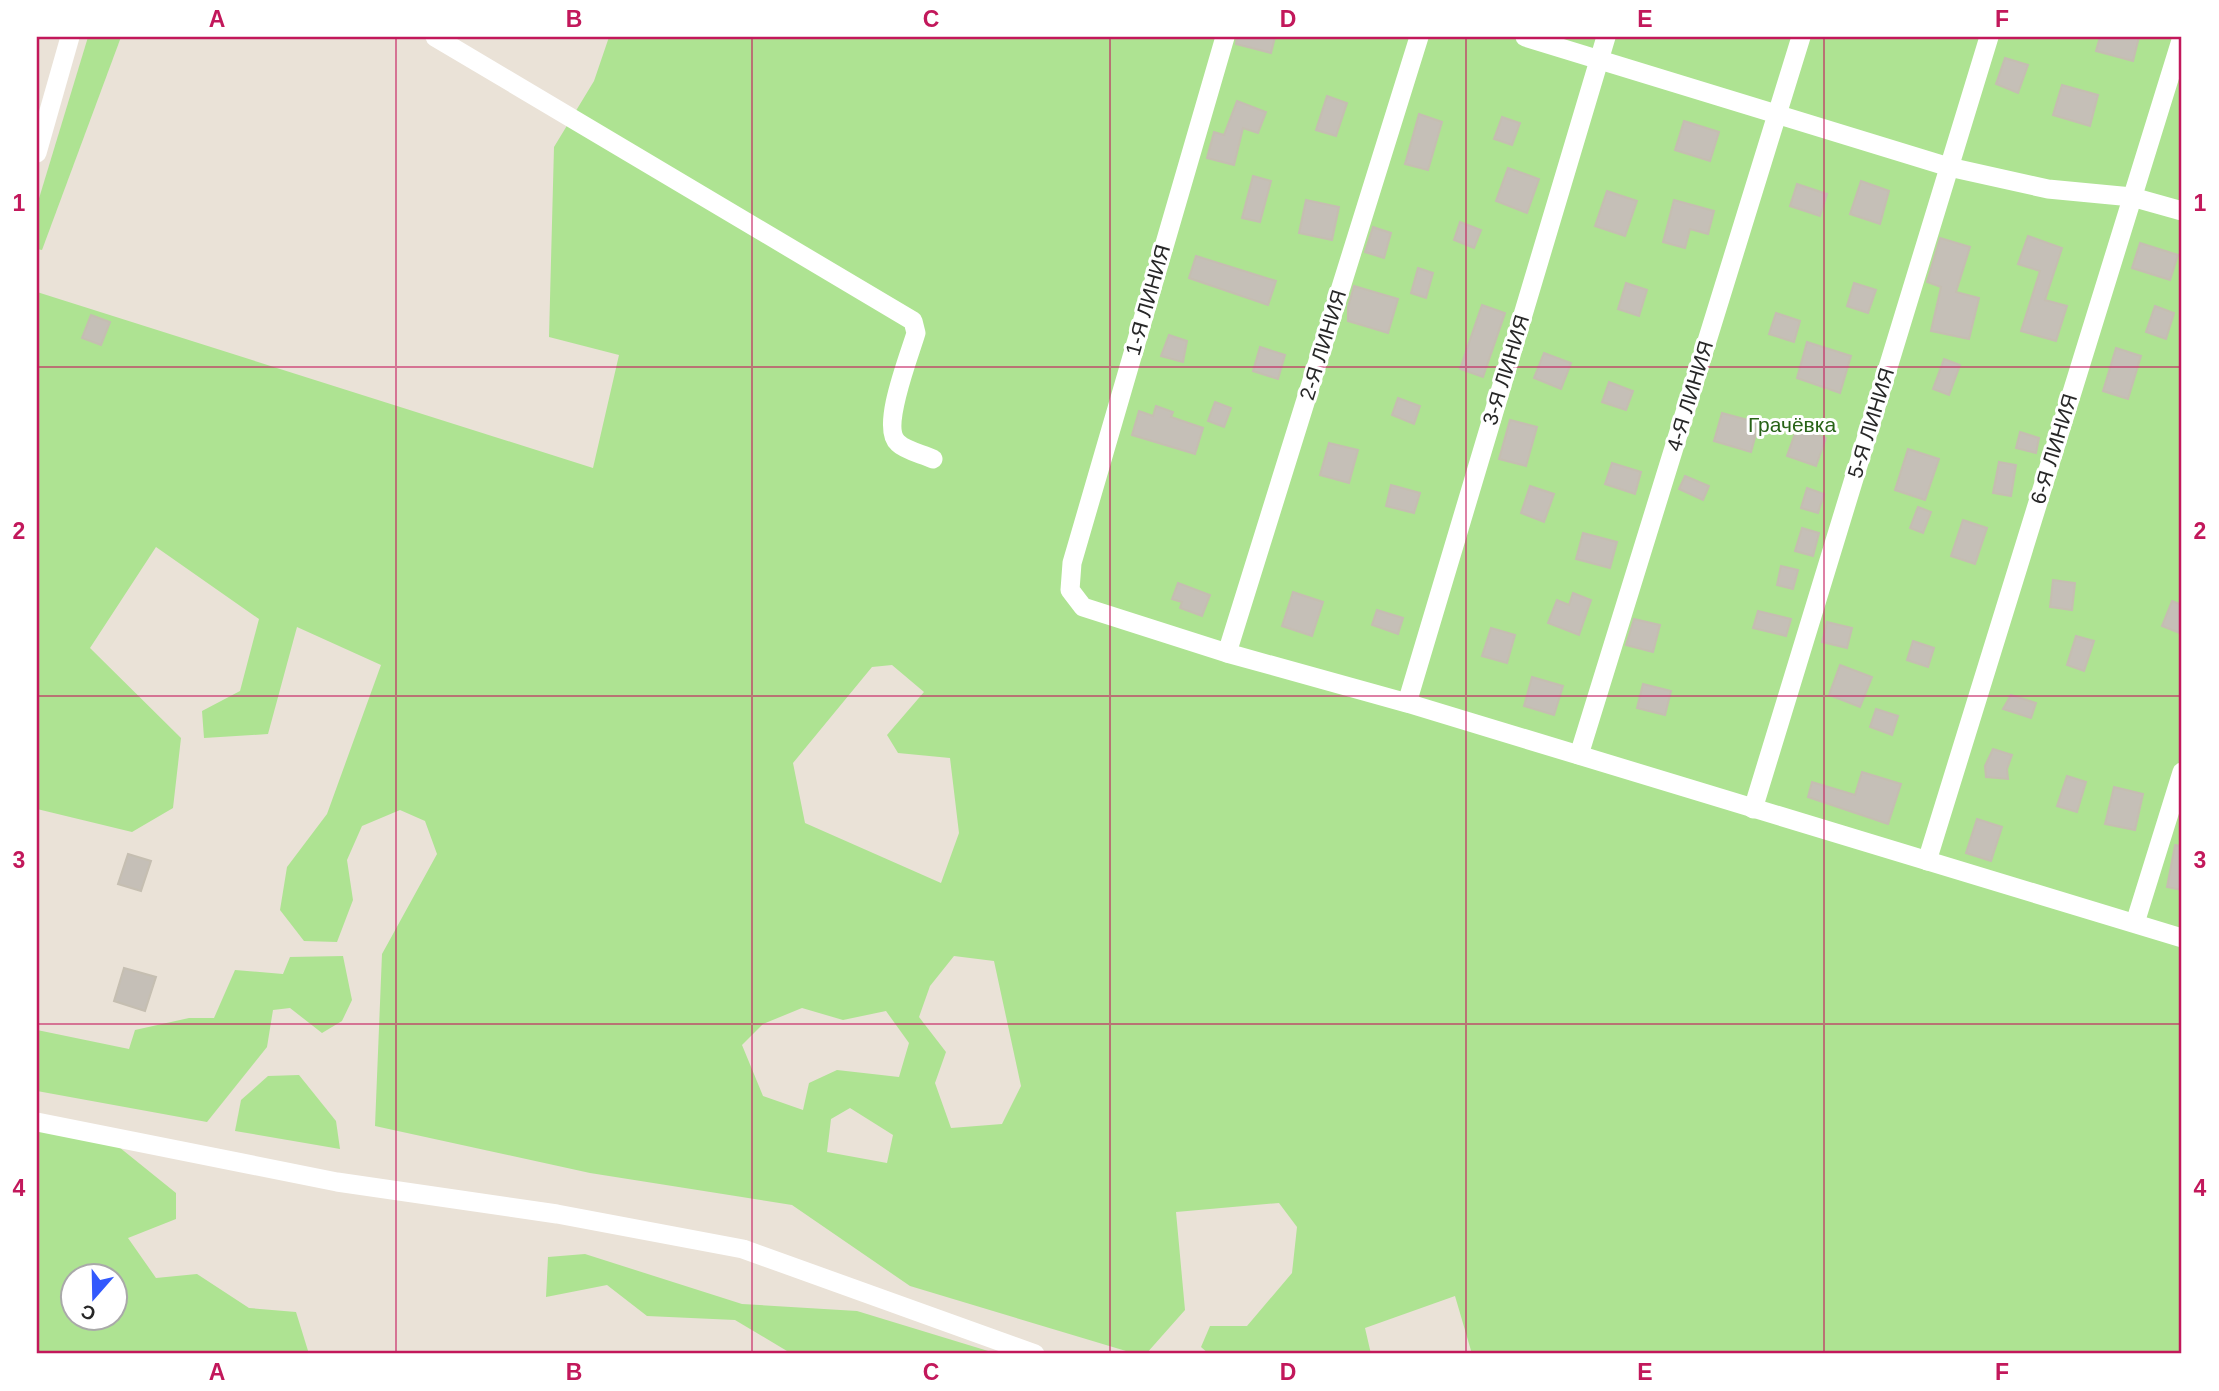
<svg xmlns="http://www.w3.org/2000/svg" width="2219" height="1391" viewBox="0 0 2219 1391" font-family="Arial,sans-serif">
<rect width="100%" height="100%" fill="#eae2d7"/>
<g fill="#aee392" fill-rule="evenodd">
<path d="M 88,37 L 121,37 L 42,250 L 37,249 L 37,205 Z"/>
<path d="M 609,37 L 2182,37 L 2182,1354 L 1472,1354 L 1455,1296 L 1365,1328 L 1371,1354 L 1209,1354 L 1201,1347 L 1210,1326 L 1247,1326 L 1292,1273 L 1297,1227 L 1279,1203 L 1176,1212 L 1185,1310 L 1146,1354 L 1136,1354 L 910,1286 L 792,1205 L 590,1173 L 375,1126 L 382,954 L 437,854 L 425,821 L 400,810 L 362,826 L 347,860 L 353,900 L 337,942 L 304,941 L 280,910 L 287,867 L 327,814 L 381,665 L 297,627 L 268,734 L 204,738 L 202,711 L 240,691 L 259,619 L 156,547 L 90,648 L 181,738 L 173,808 L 132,832 L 37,809 L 37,292 L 593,468 L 619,355 L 549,337 L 554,147 L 594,81 ZM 892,665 L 924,692 L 887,735 L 898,753 L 950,758 L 959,833 L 941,883 L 805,823 L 793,763 L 872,667 ZM 954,956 L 994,961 L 1021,1086 L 1002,1124 L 951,1128 L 935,1083 L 946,1052 L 919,1017 L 930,986 ZM 802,1008 L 843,1020 L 886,1011 L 909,1043 L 899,1077 L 837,1070 L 809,1083 L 803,1110 L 763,1096 L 742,1045 L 763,1024 ZM 850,1108 L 893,1135 L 887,1163 L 827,1152 L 831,1119 Z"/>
<path d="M 343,956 L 352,1000 L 342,1021 L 322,1033 L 290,1008 L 273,1010 L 267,1047 L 207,1122 L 37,1091 L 37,1030 L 129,1049 L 135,1030 L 189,1018 L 214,1018 L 235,970 L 283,974 L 290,957 Z"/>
<path d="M 299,1075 L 336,1121 L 340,1149 L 235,1131 L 241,1100 L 268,1076 Z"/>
<path d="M 37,1129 L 114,1143 L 176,1193 L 176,1219 L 128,1238 L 156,1278 L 197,1274 L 249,1308 L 296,1312 L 309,1354 L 37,1354 ZM 74,1276 L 116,1276 L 116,1318 L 74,1318 Z"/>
<path d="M 585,1254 L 742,1304 L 857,1311 L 998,1354 L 792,1354 L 735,1320 L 647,1316 L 607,1285 L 546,1297 L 548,1257 Z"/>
</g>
<g fill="#c5bfb7" stroke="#c5beb1" stroke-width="2">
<path d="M 1237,37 L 1275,37 L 1271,53 L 1236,44 Z"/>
<path d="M 2100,37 L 2139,37 L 2133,61 L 2096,51 Z"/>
<path d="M 2005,58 L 2028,65 L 2018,93 L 1996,84 Z"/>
<path d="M 2062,85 L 2098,95 L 2090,126 L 2053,115 Z"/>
<path d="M 1327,96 L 1347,103 L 1336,136 L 1316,130 Z"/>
<path d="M 1237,101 L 1266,112 L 1258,133 L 1243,128 L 1234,165 L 1207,158 L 1214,132 L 1224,135 Z"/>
<path d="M 1419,114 L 1442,122 L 1428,170 L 1405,164 Z"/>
<path d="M 1502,117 L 1520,123 L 1512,145 L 1494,139 Z"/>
<path d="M 1684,121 L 1719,132 L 1710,161 L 1675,150 Z"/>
<path d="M 1508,168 L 1539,179 L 1527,213 L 1496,201 Z"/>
<path d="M 1253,176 L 1271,181 L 1260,222 L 1242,218 Z"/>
<path d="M 1861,181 L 1889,191 L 1880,224 L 1850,214 Z"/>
<path d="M 1797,184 L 1827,194 L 1820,216 L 1790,206 Z"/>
<path d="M 1607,191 L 1637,201 L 1625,236 L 1595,226 Z"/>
<path d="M 1306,200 L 1339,207 L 1332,240 L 1299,233 Z"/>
<path d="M 1674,200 L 1714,211 L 1708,234 L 1690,229 L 1685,248 L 1663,242 Z"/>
<path d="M 1460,222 L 1481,230 L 1474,248 L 1454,240 Z"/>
<path d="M 1373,227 L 1391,233 L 1384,258 L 1365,252 Z"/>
<path d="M 2028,236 L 2062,248 L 2045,300 L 2067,306 L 2056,341 L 2021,331 L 2040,271 L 2018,264 Z"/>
<path d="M 1940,238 L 1970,247 L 1956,292 L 1979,298 L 1969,339 L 1931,331 L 1941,287 L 1927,282 Z"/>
<path d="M 2140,243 L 2178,255 L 2170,280 L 2132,268 Z"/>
<path d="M 1196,256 L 1276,281 L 1268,305 L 1189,278 Z"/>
<path d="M 1418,268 L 1433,273 L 1426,298 L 1411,293 Z"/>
<path d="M 1626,283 L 1647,290 L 1639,316 L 1618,309 Z"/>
<path d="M 1854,283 L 1876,290 L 1868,313 L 1847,306 Z"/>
<path d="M 1354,286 L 1398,299 L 1388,333 L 1348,321 L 1348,307 Z"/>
<path d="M 1482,305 L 1505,313 L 1483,377 L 1460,369 Z"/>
<path d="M 2155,306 L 2174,313 L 2166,339 L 2146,332 Z"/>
<path d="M 1776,313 L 1800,321 L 1794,342 L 1769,334 Z"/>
<path d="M 91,315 L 110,322 L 101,345 L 82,338 Z"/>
<path d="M 1169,335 L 1187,341 L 1183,362 L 1161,356 Z"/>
<path d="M 1807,342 L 1851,356 L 1840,393 L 1797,378 Z"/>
<path d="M 1260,347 L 1285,355 L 1278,379 L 1253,371 Z"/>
<path d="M 2116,348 L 2141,356 L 2128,399 L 2103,391 Z"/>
<path d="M 1544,353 L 1571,363 L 1561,389 L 1534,378 Z"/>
<path d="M 1944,359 L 1960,365 L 1949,395 L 1933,389 Z"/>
<path d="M 1609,382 L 1633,391 L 1626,410 L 1602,402 Z"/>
<path d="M 1398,398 L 1420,406 L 1414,424 L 1392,415 Z"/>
<path d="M 1215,402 L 1231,408 L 1224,427 L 1208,421 Z"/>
<path d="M 1156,406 L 1173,412 L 1171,417 L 1203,428 L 1195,454 L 1132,435 L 1139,411 L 1153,416 Z"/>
<path d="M 1722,413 L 1759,423 L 1751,452 L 1714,441 Z"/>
<path d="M 1510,420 L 1537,427 L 1526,466 L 1499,459 Z"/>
<path d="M 1797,428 L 1826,438 L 1816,466 L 1787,456 Z"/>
<path d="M 2020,432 L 2039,438 L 2036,453 L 2016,448 Z"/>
<path d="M 1329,443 L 1358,450 L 1349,483 L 1320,475 Z"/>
<path d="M 1908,449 L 1939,459 L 1925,500 L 1895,490 Z"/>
<path d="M 1999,462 L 2016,465 L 2011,496 L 1993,493 Z"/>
<path d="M 1612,463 L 1641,472 L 1635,494 L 1605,484 Z"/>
<path d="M 1685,476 L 1709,486 L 1703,500 L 1679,489 Z"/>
<path d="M 1391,485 L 1420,493 L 1414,513 L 1386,506 Z"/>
<path d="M 1530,486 L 1554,494 L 1544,522 L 1521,513 Z"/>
<path d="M 1807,488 L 1824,494 L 1818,513 L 1801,508 Z"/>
<path d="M 1918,507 L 1931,512 L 1923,533 L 1910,528 Z"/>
<path d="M 1963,520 L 1987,528 L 1975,564 L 1951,556 Z"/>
<path d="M 1802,528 L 1819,533 L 1813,556 L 1795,551 Z"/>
<path d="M 1583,533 L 1617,542 L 1610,568 L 1576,559 Z"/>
<path d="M 1781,566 L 1798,570 L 1793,589 L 1777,585 Z"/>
<path d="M 2053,580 L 2075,583 L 2072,610 L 2050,607 Z"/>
<path d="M 1178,583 L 1210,595 L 1202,616 L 1180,608 L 1182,602 L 1172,599 Z"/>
<path d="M 1293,592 L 1323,602 L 1312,636 L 1282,626 Z"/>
<path d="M 1573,593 L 1591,600 L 1579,635 L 1548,623 L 1557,600 L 1569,605 Z"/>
<path d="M 2172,601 L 2182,605 L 2182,634 L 2162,626 Z"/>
<path d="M 1377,610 L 1403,618 L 1398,634 L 1372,625 Z"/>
<path d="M 1758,611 L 1791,619 L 1786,636 L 1753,628 Z"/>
<path d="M 1634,619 L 1660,625 L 1653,652 L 1626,645 Z"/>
<path d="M 1827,622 L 1852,628 L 1847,648 L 1822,642 Z"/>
<path d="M 1491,628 L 1515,635 L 1507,663 L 1482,656 Z"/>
<path d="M 2076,636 L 2094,641 L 2084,671 L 2067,665 Z"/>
<path d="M 1913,641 L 1934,648 L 1928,667 L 1907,660 Z"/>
<path d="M 1840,665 L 1872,677 L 1860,707 L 1829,695 Z"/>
<path d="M 1532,677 L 1563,686 L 1554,715 L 1524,706 Z"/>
<path d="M 1643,684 L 1671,691 L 1665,715 L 1637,708 Z"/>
<path d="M 2011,695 L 2036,703 L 2031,718 L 2003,709 Z"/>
<path d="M 1876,709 L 1898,716 L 1892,735 L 1870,727 Z"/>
<path d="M 1993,749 L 2012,755 L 2007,769 L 2008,779 L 1986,777 L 1985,766 Z"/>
<path d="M 1862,772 L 1901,784 L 1888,824 L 1808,797 L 1812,782 L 1855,795 Z"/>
<path d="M 2067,776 L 2086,782 L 2077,812 L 2057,806 Z"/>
<path d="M 2114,787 L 2143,794 L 2135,830 L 2105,824 Z"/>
<path d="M 1977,819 L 2002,827 L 1991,861 L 1966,853 Z"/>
<path d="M 2175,845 L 2182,846 L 2182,890 L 2167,887 Z"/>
<path d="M 128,854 L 151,861 L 141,891 L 118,884 Z"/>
<path d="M 124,968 L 156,977 L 145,1011 L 114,1001 Z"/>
</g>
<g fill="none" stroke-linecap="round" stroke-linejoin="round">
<g stroke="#fff" stroke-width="19">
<path d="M 435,37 L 913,321 L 916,333 C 910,354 880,428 898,443 C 906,451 923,454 933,459"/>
<path d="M 1225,37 L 1072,563 L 1070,590 L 1083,607 L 1227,653 L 1407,703 L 2182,938"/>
<path d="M 1525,37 L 1949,167 L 2048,189 L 2132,197 L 2182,211"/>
<path d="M 37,153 L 70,37"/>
<path d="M 1227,653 L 1419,37"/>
<path d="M 1407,703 L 1606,37"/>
<path d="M 1579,755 L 1801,37"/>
<path d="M 1753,809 L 1989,37"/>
<path d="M 1927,861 L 2182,37"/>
<path d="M 2135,923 L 2182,772"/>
<path d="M 37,1122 L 337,1182 L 557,1214 L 743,1249 L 1035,1354"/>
</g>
</g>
<path fill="none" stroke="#c2185b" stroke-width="2" stroke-opacity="0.55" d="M 396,37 L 396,1354M 752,37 L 752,1354M 1110,37 L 1110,1354M 1466,37 L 1466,1354M 1824,37 L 1824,1354M 37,367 L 2182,367M 37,696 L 2182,696M 37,1024 L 2182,1024"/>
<g text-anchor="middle" stroke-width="6" stroke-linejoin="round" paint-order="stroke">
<g font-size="21" fill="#272727" stroke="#fff">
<text transform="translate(1148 300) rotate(-74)" y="7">1-Я ЛИНИЯ</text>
<text transform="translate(1323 345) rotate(-73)" y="7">2-Я ЛИНИЯ</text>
<text transform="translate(1506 370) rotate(-73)" y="7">3-Я ЛИНИЯ</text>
<text transform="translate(1690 396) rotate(-73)" y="7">4-Я ЛИНИЯ</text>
<text transform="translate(1871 423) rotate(-73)" y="7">5-Я ЛИНИЯ</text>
<text transform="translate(2054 449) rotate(-73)" y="7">6-Я ЛИНИЯ</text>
</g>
<g font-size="21" fill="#286317" stroke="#fff">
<text x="1792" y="432">Грачёвка</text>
</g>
</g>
<rect width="2219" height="1391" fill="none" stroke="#ffffff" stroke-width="77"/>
<g transform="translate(94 1297) rotate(200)"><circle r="33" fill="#ffffff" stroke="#a9a9a9" stroke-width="2"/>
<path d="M0-5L12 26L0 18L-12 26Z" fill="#3259fd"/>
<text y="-10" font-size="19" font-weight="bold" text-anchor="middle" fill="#272727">С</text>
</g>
<rect x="38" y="38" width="2142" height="1314" fill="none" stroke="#c2185b" stroke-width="2.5"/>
<g font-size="23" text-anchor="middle" font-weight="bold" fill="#c2185b">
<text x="217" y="27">A</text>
<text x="574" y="27">B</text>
<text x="931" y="27">C</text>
<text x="1288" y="27">D</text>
<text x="1645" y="27">E</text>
<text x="2002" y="27">F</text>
<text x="19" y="211">1</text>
<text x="2200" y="211">1</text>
<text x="19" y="539">2</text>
<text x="2200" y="539">2</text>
<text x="19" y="868">3</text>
<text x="2200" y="868">3</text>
<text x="19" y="1196">4</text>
<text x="2200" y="1196">4</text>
<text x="217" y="1380">A</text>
<text x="574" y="1380">B</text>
<text x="931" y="1380">C</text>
<text x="1288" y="1380">D</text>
<text x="1645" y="1380">E</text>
<text x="2002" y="1380">F</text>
</g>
</svg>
